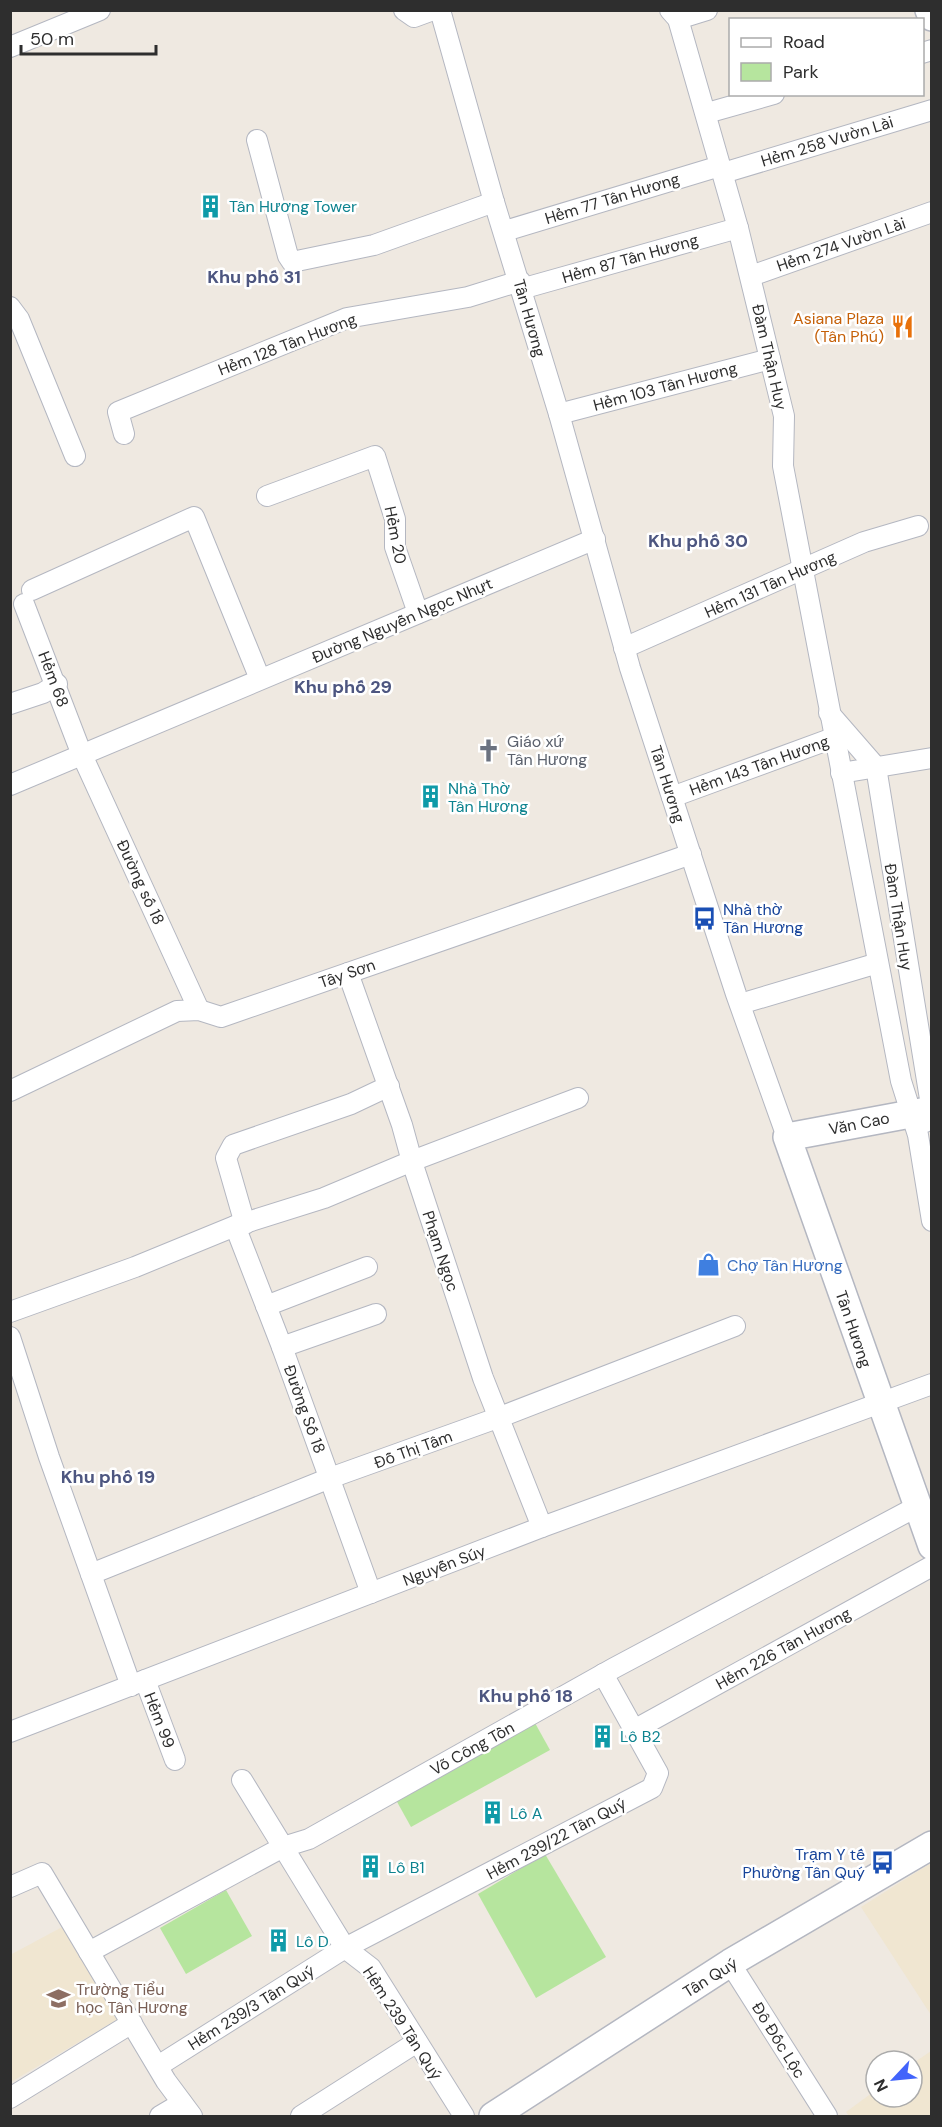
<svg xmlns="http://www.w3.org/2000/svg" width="942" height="2127" viewBox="0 0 942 2127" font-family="'DM Sans',sans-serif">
<rect width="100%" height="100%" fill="#efe9e1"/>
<g fill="#f0e6d1">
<path d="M 931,1863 L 931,2015 L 861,1907 Z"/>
<path d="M 64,1926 L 118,2019 L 11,2082 L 10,1955 Z"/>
<path d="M 931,2051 L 931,2116 L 849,2116 L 846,2112 L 876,2090 L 876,2097 L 912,2097 L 912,2064 Z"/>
</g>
<g fill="#b6e59e">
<path d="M 535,1723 L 550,1750 L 411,1827 L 396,1800 Z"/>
<path d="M 545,1854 L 606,1957 L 536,1998 L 478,1894 Z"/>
<path d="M 226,1890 L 252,1936 L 186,1974 L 160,1928 Z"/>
</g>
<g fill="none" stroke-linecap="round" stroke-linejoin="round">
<defs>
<g id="street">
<path d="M 404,10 L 414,17 L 433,10"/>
<path d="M 440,10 L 494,202 L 559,414 L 630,668 L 736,994 L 787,1137"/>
<path d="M 670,10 L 678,19 L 738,228 L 784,416 L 783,466 L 901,1081 L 918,1135 L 932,1221"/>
<path d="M 680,10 L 678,19 L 707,10"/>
<path d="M 10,47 L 100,10"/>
<path d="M 922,53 L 932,50"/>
<path d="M 707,113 L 774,94"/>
<path d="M 257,140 L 288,256 L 292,262 L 374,245 L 494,202"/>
<path d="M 723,173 L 932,110"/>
<path d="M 505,231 L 720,166"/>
<path d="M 751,276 L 932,212"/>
<path d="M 521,289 L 738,228"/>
<path d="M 10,307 L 19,319 L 75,456"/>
<path d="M 559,414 L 770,359"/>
<path d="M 124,434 L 118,412 L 347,318 L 468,297 L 520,281"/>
<path d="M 267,496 L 375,456 L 395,519 L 395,547 L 418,613"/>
<path d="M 32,590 L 194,517 L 260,679"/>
<path d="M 24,604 L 82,755 L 199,1010"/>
<path d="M 624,648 L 864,542 L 918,526"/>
<path d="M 10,704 L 43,693 L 57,684"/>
<path d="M 829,713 L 876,767 L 930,1099 L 931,1110 L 925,1122"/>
<path d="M 841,773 L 932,758"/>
<path d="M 10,785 L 595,539"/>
<path d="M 672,797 L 844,734"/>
<path d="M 348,973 L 402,1125 L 413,1165 L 483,1378 L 542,1527"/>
<path d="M 740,1004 L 878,963"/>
<path d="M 10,1091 L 177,1011 L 199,1010 L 221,1017 L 691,854"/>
<path d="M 245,1224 L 226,1158 L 233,1145 L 351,1104 L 389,1086"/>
<path d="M 235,1226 L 282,1347 L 371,1593"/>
<path d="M 266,1306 L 367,1267"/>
<path d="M 10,1312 L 135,1267 L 235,1226 L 324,1198 L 412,1161 L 578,1098"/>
<path d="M 10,1337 L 49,1457 L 131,1686"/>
<path d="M 282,1347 L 376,1314"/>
<path d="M 91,1574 L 330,1478 L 500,1417 L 735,1326"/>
<path d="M 145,1680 L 175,1760"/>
<path d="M 634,1730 L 932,1566"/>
<path d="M 10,1732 L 542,1527 L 932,1384"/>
<path d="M 242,1780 L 345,1948 L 371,1968 L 464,2116"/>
<path d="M 10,1887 L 42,1873 L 166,2081 L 192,2116"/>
<path d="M 89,1952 L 283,1847 L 309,1839 L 614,1668 L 918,1506"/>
<path d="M 730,1963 L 827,2116"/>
<path d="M 158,2066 L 345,1948 L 652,1788 L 658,1773 L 603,1674"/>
<path d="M 10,2098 L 132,2023"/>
<path d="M 160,2116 L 182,2103"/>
<path d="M 301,2116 L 417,2042"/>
</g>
<g id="secondary">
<path d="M 929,10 L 932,17"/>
<path d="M 932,1110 L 787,1137 L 932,1546"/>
<path d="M 493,2116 L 730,1963 L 932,1845"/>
</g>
</defs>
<use href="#street" stroke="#b4b7c1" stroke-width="22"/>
<use href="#secondary" stroke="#b4b7c1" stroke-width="30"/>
<use href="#street" stroke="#fff" stroke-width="20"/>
<use href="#secondary" stroke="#fff" stroke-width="27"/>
</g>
<defs>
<symbol id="building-bare" viewBox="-9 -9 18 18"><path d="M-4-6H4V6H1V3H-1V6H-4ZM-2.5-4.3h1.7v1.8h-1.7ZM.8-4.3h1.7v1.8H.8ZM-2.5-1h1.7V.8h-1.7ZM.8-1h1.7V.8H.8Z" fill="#0f9aa8" stroke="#fff" stroke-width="2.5" paint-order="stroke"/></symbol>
<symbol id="restaurant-bare" viewBox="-9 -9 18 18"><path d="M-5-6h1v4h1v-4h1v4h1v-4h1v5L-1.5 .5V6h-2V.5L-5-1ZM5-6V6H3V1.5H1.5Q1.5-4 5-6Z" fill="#e8710a" stroke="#fff" stroke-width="2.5" paint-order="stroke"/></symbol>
<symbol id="church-bare" viewBox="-9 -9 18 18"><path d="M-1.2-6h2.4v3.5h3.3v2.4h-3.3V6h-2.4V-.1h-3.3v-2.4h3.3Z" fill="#6b7280" stroke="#fff" stroke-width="2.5" paint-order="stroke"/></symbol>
<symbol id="bus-bare" viewBox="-9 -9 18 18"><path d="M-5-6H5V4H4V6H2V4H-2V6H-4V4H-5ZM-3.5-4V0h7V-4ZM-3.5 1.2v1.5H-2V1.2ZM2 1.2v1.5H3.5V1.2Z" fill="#1a4fb4" stroke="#fff" stroke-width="2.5" paint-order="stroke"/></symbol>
<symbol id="shop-bare" viewBox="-9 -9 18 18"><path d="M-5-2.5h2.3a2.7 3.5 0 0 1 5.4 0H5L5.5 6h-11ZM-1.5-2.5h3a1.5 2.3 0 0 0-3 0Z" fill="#3f7fe0" stroke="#fff" stroke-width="2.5" paint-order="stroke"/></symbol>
<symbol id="school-bare" viewBox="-9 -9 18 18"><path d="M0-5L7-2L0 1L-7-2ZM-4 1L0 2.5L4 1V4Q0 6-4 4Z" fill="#8d6e63" stroke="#fff" stroke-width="2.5" paint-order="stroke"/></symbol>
</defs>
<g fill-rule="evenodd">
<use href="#building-bare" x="194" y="190" width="33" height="33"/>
<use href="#restaurant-bare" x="886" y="310" width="33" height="33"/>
<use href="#church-bare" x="472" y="734" width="33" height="33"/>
<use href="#building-bare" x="414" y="780" width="33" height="33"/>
<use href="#bus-bare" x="688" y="902" width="33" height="33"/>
<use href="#shop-bare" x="692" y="1248" width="33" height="33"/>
<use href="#building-bare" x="586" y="1720" width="33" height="33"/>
<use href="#building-bare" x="476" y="1796" width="33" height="33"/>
<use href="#bus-bare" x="866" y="1846" width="33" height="33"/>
<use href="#building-bare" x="354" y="1850" width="33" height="33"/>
<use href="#building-bare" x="262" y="1924" width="33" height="33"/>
<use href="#school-bare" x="42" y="1982" width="33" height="33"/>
</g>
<g text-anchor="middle" stroke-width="5" stroke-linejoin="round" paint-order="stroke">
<g font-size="16" fill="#2e2e2e" stroke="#fff">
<text transform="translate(827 141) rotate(-17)" y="6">Hẻm 258 Vườn Lài</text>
<text transform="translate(612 198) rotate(-17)" y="6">Hẻm 77 Tân Hương</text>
<text transform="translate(841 244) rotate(-19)" y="6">Hẻm 274 Vườn Lài</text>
<text transform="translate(630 258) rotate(-16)" y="6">Hẻm 87 Tân Hương</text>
<text transform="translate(530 318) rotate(74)" y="6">Tân Hương</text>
<text transform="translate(287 344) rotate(-21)" y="6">Hẻm 128 Tân Hương</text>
<text transform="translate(770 357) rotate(77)" y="6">Đàm Thận Huy</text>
<text transform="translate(665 386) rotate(-15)" y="6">Hẻm 103 Tân Hương</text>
<text transform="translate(396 535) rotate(79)" y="6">Hẻm 20</text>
<text transform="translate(770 584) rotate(-24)" y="6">Hẻm 131 Tân Hương</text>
<text transform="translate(402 620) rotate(-23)" y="6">Đường Nguyễn Ngọc Nhựt</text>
<text transform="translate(54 679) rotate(69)" y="6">Hẻm 68</text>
<text transform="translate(759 765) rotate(-20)" y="6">Hẻm 143 Tân Hương</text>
<text transform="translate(668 784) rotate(72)" y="6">Tân Hương</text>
<text transform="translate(141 882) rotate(65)" y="6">Đường số 18</text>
<text transform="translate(899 917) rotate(81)" y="6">Đàm Thận Huy</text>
<text transform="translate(347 973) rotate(-19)" y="6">Tây Sơn</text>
<text transform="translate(859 1123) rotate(-11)" y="6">Văn Cao</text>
<text transform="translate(441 1251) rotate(72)" y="6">Phạm Ngọc</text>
<text transform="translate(854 1329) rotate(71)" y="6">Tân Hương</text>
<text transform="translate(305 1409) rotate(70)" y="6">Đường Số 18</text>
<text transform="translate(413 1449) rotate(-20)" y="6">Đỗ Thị Tâm</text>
<text transform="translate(444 1565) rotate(-21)" y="6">Nguyễn Súy</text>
<text transform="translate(783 1648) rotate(-29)" y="6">Hẻm 226 Tân Hương</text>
<text transform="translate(160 1720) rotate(69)" y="6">Hẻm 99</text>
<text transform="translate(472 1748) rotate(-29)" y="6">Võ Công Tồn</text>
<text transform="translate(556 1838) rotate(-28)" y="6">Hẻm 239/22 Tân Quý</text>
<text transform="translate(710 1977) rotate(-32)" y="6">Tân Quý</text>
<text transform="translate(251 2007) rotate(-32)" y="6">Hẻm 239/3 Tân Quý</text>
<text transform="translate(403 2023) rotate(57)" y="6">Hẻm 239 Tân Quý</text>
<text transform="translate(779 2040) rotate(58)" y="6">Đô Đốc Lộc</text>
</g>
<g font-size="16" fill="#0d838f" stroke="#fff" text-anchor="start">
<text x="229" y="212">Tân Hương Tower</text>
<text x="448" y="794">Nhà Thờ<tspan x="448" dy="18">Tân Hương</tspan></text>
<text x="620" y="1742">Lô B2</text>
<text x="510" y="1819">Lô A</text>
<text x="388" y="1873">Lô B1</text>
<text x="296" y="1947">Lô D</text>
</g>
<g font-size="16" fill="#c56008" stroke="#fff" text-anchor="end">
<text x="884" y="324">Asiana Plaza<tspan x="884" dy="18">(Tân Phú)</tspan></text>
</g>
<g font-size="16" fill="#5b616d" stroke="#fff" text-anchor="start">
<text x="507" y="747">Giáo xứ<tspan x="507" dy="18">Tân Hương</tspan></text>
</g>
<g font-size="16" fill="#164399" stroke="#fff" text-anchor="start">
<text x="723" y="915">Nhà thờ<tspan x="723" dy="18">Tân Hương</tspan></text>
<text x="865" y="1860" text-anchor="end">Trạm Y tế<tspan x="865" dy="18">Phường Tân Quý</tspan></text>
</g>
<g font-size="16" fill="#366cbe" stroke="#fff" text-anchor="start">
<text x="727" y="1271">Chợ Tân Hương</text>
</g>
<g font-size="16" fill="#785e54" stroke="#fff" text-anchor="start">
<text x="76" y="1995">Trường Tiểu<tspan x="76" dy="18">học Tân Hương</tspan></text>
</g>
<g font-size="18" font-weight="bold" fill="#4d5680" stroke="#fff">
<text x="254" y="283">Khu phố 31</text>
<text x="698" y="547">Khu phố 30</text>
<text x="343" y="693">Khu phố 29</text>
<text x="108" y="1483">Khu phố 19</text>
<text x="526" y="1702">Khu phố 18</text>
</g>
</g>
<rect width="942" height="2127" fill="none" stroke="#2e2e2e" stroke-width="24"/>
<rect x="729" y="18" width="195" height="78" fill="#ffffff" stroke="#ababab" stroke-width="1.5"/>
<rect x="741" y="38" width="30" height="9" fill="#ffffff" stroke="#ababab" stroke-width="1.5"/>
<text x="783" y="48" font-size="18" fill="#2e2e2e">Road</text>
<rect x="741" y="63" width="30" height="18" fill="#b6e59e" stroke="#ababab" stroke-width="1.5"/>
<text x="783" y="78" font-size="18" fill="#2e2e2e">Park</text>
<g transform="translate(894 2079) rotate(244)"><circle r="28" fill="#ffffff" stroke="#ababab" stroke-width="1.5"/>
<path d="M0-4.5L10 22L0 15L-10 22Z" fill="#4264fb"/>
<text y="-9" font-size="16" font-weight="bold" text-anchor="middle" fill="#2e2e2e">N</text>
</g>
<path d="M21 45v9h135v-9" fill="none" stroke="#2e2e2e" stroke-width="3"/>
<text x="30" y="45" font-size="18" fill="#2e2e2e" stroke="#ffffff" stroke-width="4.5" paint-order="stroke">50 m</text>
</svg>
